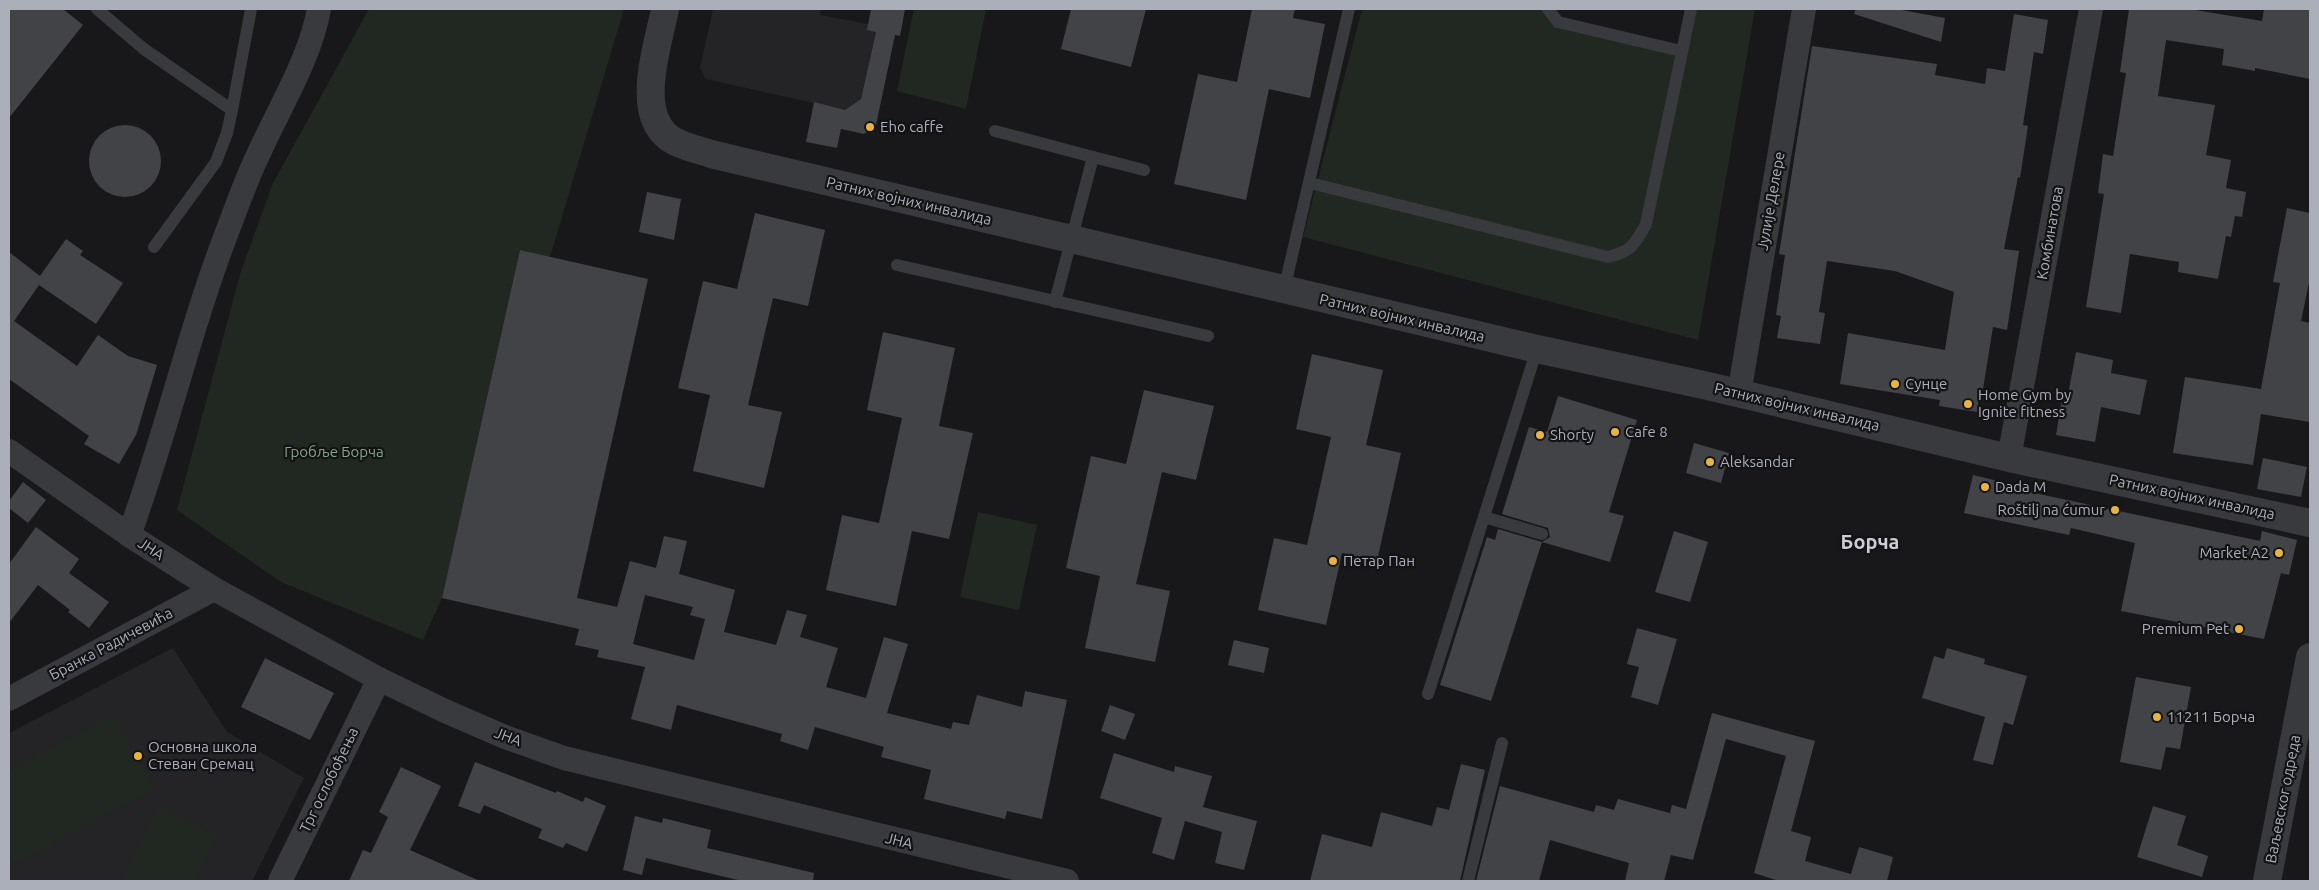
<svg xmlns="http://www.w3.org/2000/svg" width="2319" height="890" viewBox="0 0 2319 890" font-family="Ubuntu,sans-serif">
<rect width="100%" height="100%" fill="#18181a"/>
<g fill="#242427">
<path d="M 713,9 L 821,9 L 820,15 L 868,24 L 876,32 L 861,99 L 845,110 L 706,79 L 700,68 Z"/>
<path d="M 173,648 L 227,732 L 304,778 L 252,881 L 9,881 L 9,733 Z"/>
</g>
<g fill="#202821">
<path d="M 369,9 L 624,9 L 550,257 L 520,250 L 442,598 L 423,640 L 281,582 L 177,510 L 241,271 L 273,183 Z"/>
<path d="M 914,9 L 986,9 L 966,109 L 897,91 Z"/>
<path d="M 1362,9 L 1548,9 L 1553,18 L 1681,51 L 1691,9 L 1755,9 L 1698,340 L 1303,237 Z"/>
<path d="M 978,512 L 1037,525 L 1019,610 L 960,597 Z"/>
<path d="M 113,714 L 154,789 L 16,863 L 9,850 L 9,771 Z"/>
<path d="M 159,806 L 216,835 L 193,881 L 122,881 Z"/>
</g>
<g fill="#424347" fill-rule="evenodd">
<path d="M 9,9 L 63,9 L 83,25 L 9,118 Z"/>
<path d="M 871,9 L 905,9 L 900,36 L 895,35 L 876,125 L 864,134 L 841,129 L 837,148 L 806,142 L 814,102 L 845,110 L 861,99 L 876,32 L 867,30 Z"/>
<path d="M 1071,9 L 1146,9 L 1131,67 L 1061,49 Z"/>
<path d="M 1252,9 L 1295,9 L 1293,18 L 1325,24 L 1310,98 L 1269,89 L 1246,200 L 1174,184 L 1198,74 L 1237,82 Z"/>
<path d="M 1856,9 L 1896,9 L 1945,18 L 1941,42 L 1854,14 Z"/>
<path d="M 2129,9 L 2189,9 L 2262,21 L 2264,9 L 2310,9 L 2310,79 L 2255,68 L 2255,71 L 2222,65 L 2224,49 L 2166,40 L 2158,96 L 2215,105 L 2206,155 L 2231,160 L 2226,188 L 2246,192 L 2242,217 L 2235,216 L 2231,237 L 2226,236 L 2218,279 L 2178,272 L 2179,262 L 2130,254 L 2121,313 L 2086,307 L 2104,194 L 2098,193 L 2103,154 L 2113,156 L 2126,73 L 2120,72 Z"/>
<path d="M 2014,14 L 2048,20 L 2043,54 L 2034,52 L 2023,125 L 2028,126 L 2020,178 L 2018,177 L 2004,249 L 2019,251 L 2007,330 L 1993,327 L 1983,389 L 1980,388 L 1977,412 L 1939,406 L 1940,400 L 1840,384 L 1848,333 L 1945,350 L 1954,292 L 1895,271 L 1827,261 L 1819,312 L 1825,313 L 1820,344 L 1777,338 L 1781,316 L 1776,315 L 1785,255 L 1779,254 L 1812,46 L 1937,64 L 1935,75 L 1985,84 L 1987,68 L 2005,71 Z"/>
<circle cx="125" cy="161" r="36"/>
<path d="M 647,192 L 681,199 L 674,240 L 639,232 Z"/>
<path d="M 2287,208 L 2310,213 L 2310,278 L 2301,321 L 2310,323 L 2310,422 L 2261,414 L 2253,465 L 2173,453 L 2185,377 L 2261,389 L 2280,283 L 2273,282 Z"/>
<path d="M 755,213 L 825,230 L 808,306 L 773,298 L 748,405 L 782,412 L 764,488 L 693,471 L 710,395 L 678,388 L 703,281 L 737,289 Z"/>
<path d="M 66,239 L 83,251 L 80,255 L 123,283 L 96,324 L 39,285 L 14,321 L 77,366 L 98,335 L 128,356 L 157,365 L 136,435 L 119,464 L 84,444 L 89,436 L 9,379 L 9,252 L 40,276 Z"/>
<path d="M 520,250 L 648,279 L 577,598 L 617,607 L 630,561 L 656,568 L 664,536 L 687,541 L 679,574 L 735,590 L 724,632 L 776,645 L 787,610 L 807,615 L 800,637 L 838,648 L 826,687 L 866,698 L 884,637 L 908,644 L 887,713 L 951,729 L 953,722 L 969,725 L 977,695 L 1022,707 L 1025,691 L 1067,700 L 1042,819 L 1007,811 L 1005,819 L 924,799 L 931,770 L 881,757 L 884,747 L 815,727 L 808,750 L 780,741 L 782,734 L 677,705 L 671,730 L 631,719 L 645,667 L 597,657 L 599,650 L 575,645 L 579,629 L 442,598 ZM 645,595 L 693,607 L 690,615 L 705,619 L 694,660 L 633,644 Z"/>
<path d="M 883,332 L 955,348 L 939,426 L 973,433 L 949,539 L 912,531 L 896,606 L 826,590 L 842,515 L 879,523 L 902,418 L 867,410 Z"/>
<path d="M 2076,352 L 2113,360 L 2111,373 L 2147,380 L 2140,415 L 2101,407 L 2095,442 L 2056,435 L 2062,399 L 2067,400 Z"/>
<path d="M 1312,354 L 1383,370 L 1366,445 L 1401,453 L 1377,561 L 1342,553 L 1326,625 L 1258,610 L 1274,538 L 1307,545 L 1331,437 L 1296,429 Z"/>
<path d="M 1144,390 L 1214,406 L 1196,480 L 1162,472 L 1136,584 L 1170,591 L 1155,662 L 1085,648 L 1100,576 L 1066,568 L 1091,456 L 1126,464 Z"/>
<path d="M 1558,396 L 1637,420 L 1609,512 L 1624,516 L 1610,562 L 1542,542 L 1550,537 L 1548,528 L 1502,514 L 1529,427 L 1547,432 Z"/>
<path d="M 1694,443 L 1729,453 L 1721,483 L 1686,473 Z"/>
<path d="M 2263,458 L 2307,467 L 2301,497 L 2257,489 Z"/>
<path d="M 1973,475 L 2002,482 L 2001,486 L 2260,541 L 2262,531 L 2297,540 L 2289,575 L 2281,573 L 2264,639 L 2121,611 L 2135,543 L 2071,528 L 2069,535 L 1964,513 Z"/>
<path d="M 23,482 L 46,500 L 28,523 L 9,508 L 9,501 Z"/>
<path d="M 36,527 L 79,559 L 69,573 L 109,602 L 89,628 L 68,612 L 70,610 L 38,585 L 9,623 L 9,564 Z"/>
<path d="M 1498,529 L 1542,542 L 1491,701 L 1440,685 L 1487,537 L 1495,540 Z"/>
<path d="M 1674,531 L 1708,542 L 1690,602 L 1655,592 Z"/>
<path d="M 1637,628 L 1677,639 L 1658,705 L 1631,697 L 1639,667 L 1627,664 Z"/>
<path d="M 1234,640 L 1269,648 L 1264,673 L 1228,665 Z"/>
<path d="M 1947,648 L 1985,659 L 1984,664 L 2027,676 L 2013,725 L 2004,722 L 1993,765 L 1973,760 L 1985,717 L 1922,698 L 1934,656 L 1944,659 Z"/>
<path d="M 265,658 L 334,693 L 310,740 L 241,707 Z"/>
<path d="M 2136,677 L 2191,687 L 2180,749 L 2166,747 L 2161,770 L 2120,762 Z"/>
<path d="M 1110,705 L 1135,714 L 1125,740 L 1101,731 Z"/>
<path d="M 1712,713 L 1815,741 L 1791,831 L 1811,837 L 1805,861 L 1851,874 L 1859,847 L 1893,857 L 1887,881 L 1779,881 L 1754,873 L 1786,756 L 1726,739 L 1693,860 L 1671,855 L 1664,881 L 1625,881 L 1629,863 L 1550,840 L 1539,881 L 1476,881 L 1500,786 L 1594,812 L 1596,805 L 1614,810 L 1618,799 L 1670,813 L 1672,805 L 1686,809 Z"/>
<path d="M 1114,753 L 1174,772 L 1175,766 L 1212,776 L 1203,807 L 1257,821 L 1244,870 L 1215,863 L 1222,832 L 1185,821 L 1174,860 L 1152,853 L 1162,818 L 1100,798 Z"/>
<path d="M 475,762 L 556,793 L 557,791 L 583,802 L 585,797 L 606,806 L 587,852 L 566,843 L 563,848 L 538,838 L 542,829 L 484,805 L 480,814 L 458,806 Z"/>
<path d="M 1461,764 L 1485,770 L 1460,881 L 1310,881 L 1322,834 L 1372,847 L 1381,812 L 1432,826 L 1437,807 L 1449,810 Z"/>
<path d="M 401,767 L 441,786 L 410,850 L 480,881 L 349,881 L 363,850 L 371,853 L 388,817 L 379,812 Z"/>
<path d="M 2153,806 L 2186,816 L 2177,845 L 2208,856 L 2202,877 L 2137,857 Z"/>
<path d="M 635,816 L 662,823 L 663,818 L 711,830 L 707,848 L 814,873 L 813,881 L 742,881 L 646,858 L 642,875 L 623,870 Z"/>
</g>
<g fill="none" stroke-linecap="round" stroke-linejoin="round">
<g stroke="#393a3e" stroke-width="12">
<path d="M 97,9 L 144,49 L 232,110"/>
<path d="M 1548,9 L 1558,22 L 1681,51"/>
<path d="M 995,131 L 1093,157"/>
<path d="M 1310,183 L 1608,257 C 1630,252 1635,245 1646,224 L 1691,9"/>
<path d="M 154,247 L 216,162 L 227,133 L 232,110 L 251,9"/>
<path d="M 897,265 L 1208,336"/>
<path d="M 1284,290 L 1349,9"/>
<path d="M 1055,302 L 1093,157 L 1144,170"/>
<path d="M 1484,517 L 1542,534"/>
<path d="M 1428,694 L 1537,349"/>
<path d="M 1468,881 L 1502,743"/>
</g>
<g stroke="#393a3e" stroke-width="24">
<path d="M 1739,394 L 1804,9"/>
<path d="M 9,451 L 129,535 L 214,589 L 379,679 L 445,711 L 505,737 L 564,758 L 1067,881"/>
<path d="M 2009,458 L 2091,9"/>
<path d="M 129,535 C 166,435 189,331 227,232 C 237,206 246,180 258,155 C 279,108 310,59 319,9"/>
<path d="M 9,699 L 214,589"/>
<path d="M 280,881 L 379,679"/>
</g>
<g stroke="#393a3e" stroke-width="28">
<path d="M 665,9 C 658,46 632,118 674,141 C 685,147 699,150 711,154 L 1537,349 L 1708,386 L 2009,458 L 2310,523"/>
<path d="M 2267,881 L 2310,657"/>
</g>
</g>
<g fill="#e7b442" stroke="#131315" stroke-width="2">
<circle cx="870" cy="127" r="5"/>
<circle cx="1895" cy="384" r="5"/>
<circle cx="1968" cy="404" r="5"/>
<circle cx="1615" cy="432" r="5"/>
<circle cx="1540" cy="435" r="5"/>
<circle cx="1710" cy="462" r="5"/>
<circle cx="1985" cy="487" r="5"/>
<circle cx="2115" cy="510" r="5"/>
<circle cx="2279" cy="553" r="5"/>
<circle cx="1333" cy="561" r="5"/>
<circle cx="2239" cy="629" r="5"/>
<circle cx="2157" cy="717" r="5"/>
<circle cx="138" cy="756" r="5"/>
</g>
<g text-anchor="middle" stroke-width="4.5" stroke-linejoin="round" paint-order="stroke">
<g font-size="15" fill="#abafb9" stroke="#131315" text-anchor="start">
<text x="880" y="132">Eho caffe</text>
<text x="1905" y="389">Сунце</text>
<text x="1978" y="400">Home Gym by<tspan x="1978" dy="17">Ignite fitness</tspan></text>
<text x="1625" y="437">Cafe 8</text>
<text x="1550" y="440">Shorty</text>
<text x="1720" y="467">Aleksandar</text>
<text x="1995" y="492">Dada M</text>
<text x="2105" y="515" text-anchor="end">Roštilj na ćumur</text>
<text x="2269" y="558" text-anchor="end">Market A2</text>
<text x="1343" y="566">Петар Пан</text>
<text x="2229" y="634" text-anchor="end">Premium Pet</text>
<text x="2167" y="722">11211 Борча</text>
<text x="148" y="752">Основна школа<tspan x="148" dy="17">Стеван Сремац</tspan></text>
</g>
<g font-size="15" fill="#abafb9" stroke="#131315">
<text transform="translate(909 201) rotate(13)" y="5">Ратних војних инвалида</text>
<text transform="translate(1771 201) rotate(-80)" y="5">Јулије Делере</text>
<text transform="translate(2050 233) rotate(-80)" y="5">Комбинатова</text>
<text transform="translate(1402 318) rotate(13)" y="5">Ратних војних инвалида</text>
<text transform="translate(1797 407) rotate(13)" y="5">Ратних војних инвалида</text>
<text transform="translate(2192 497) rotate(12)" y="5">Ратних војних инвалида</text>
<text transform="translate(151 549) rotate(33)" y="5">ЈНА</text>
<text transform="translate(111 644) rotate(-28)" y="5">Бранка Радичевића</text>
<text transform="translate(508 737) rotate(21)" y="5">ЈНА</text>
<text transform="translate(329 780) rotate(-64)" y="5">Трг ослобођења</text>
<text transform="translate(2283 799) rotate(-79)" y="5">Ваљевског одреда</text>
<text transform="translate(899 841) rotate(14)" y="5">ЈНА</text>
</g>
<g font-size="15" fill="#83a286" stroke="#131315">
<text x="334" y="457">Гробље Борча</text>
</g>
<g font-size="20" font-weight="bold" fill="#ccced5" stroke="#131315">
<text x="1870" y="549">Борча</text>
</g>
</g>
<rect width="2319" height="890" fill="none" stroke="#abafb9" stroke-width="20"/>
</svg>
